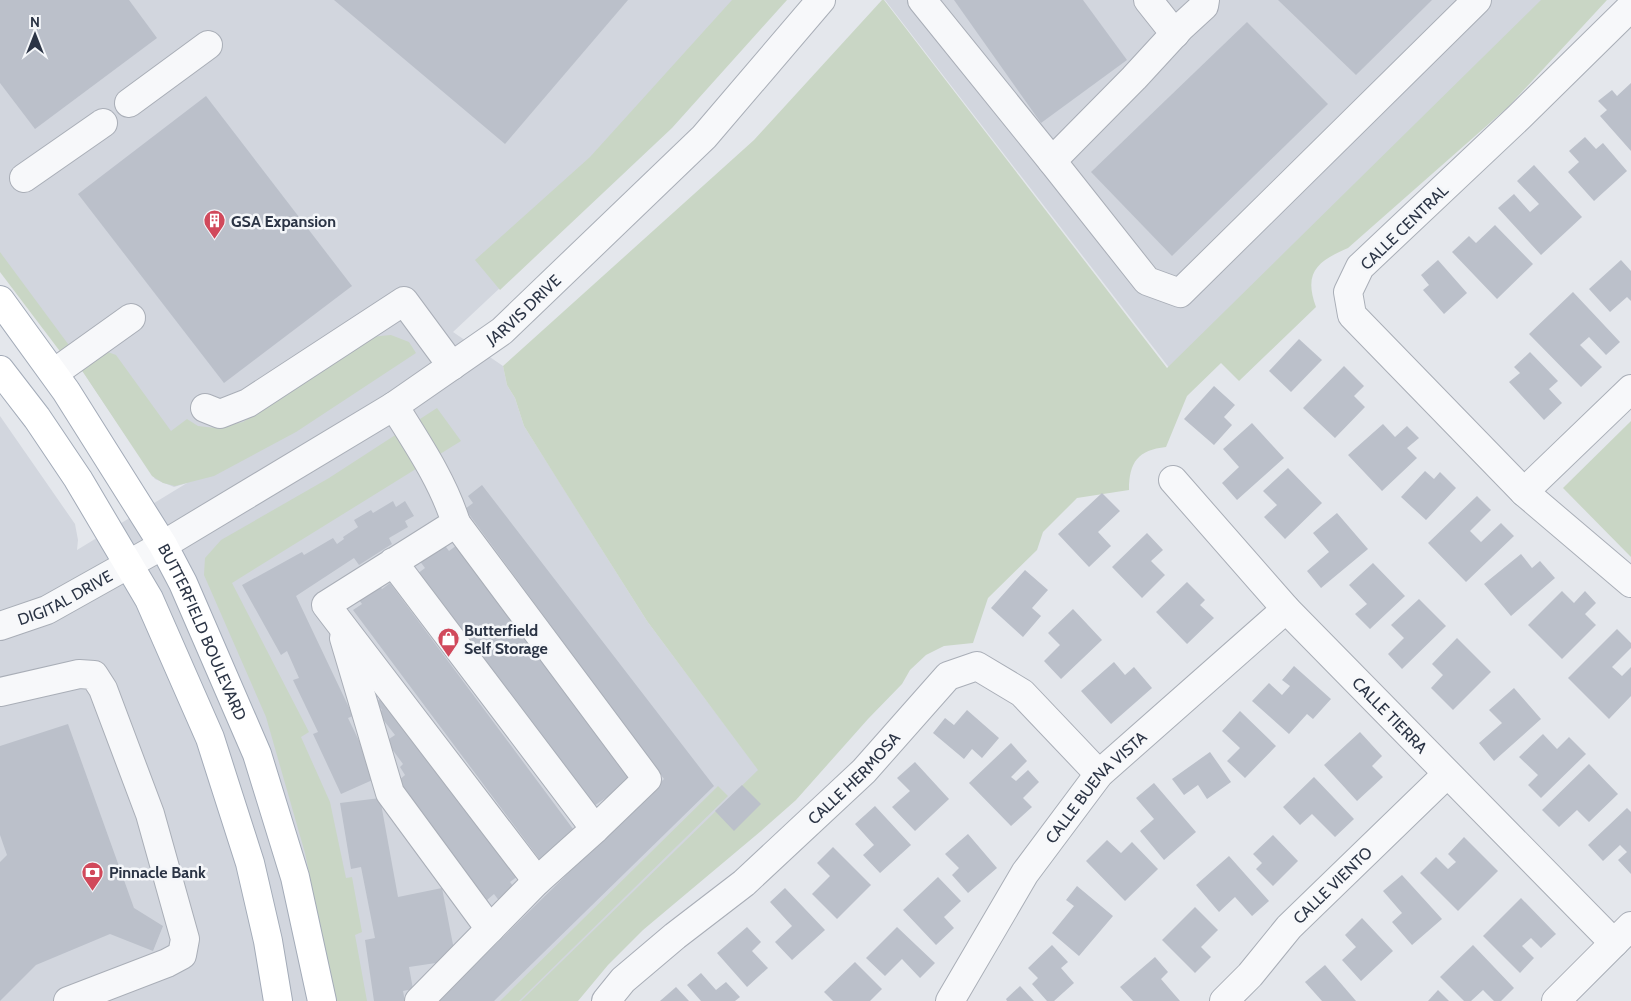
<svg xmlns="http://www.w3.org/2000/svg" width="1631" height="1001" viewBox="0 0 1631 1001" font-family="Cabin,sans-serif">
<rect width="100%" height="100%" fill="#e4e7ec"/>
<g fill="#d2d6de">
<path d="M 0,0 L 778,0 L 654,143 L 453,332 L 503,366 L 507,385 L 515,398 L 524,426 L 647,621 L 769,784 L 549,1001 L 0,1001 L 0,416 L 75,524 L 78,540 L 77,550 L 187,483 L 174,487 L 155,479 L 83,372 L 0,256 Z"/>
<path d="M 885,0 L 1552,0 L 1177,378 Z"/>
</g>
<g fill="#c9d6c5">
<path d="M 732,0 L 787,0 L 672,128 L 500,290 L 475,260 L 590,157 Z"/>
<path d="M 882,0 L 884,0 L 1167,368 L 1541,0 L 1607,0 L 1508,107 L 1348,248 C 1318,261 1303,272 1316,307 L 1239,381 L 1221,363 L 1187,396 L 1166,447 C 1138,450 1129,462 1129,490 L 1077,498 L 1043,532 L 1037,550 L 988,598 L 973,643 L 944,646 L 926,655 L 910,670 L 902,684 L 868,719 L 796,800 L 761,831 L 643,930 L 608,965 L 578,1001 L 521,1001 L 758,770 L 647,621 L 559,482 L 524,426 L 515,398 L 507,385 L 503,366 L 754,140 Z"/>
<path d="M 0,252 L 71,348 L 62,354 L 0,272 Z"/>
<path d="M 391,335 L 409,342 L 416,353 L 296,432 L 214,476 L 175,486 L 163,483 L 152,476 L 79,366 L 105,351 L 116,355 L 171,431 L 187,419 L 198,426 L 216,428 L 243,422 L 370,337 Z"/>
<path d="M 437,408 L 461,441 L 232,583 L 309,732 L 301,737 L 330,802 L 346,878 L 352,877 L 362,932 L 355,935 L 367,1001 L 335,1001 L 305,853 L 266,717 L 204,575 L 205,558 L 221,540 L 329,478 Z"/>
<path d="M 1631,421 L 1631,557 L 1563,488 Z"/>
<path d="M 718,786 L 728,796 L 519,1001 L 500,1001 Z"/>
</g>
<g fill="#bbc0ca">
<path d="M 0,0 L 129,0 L 157,38 L 35,129 L 0,83 Z"/>
<path d="M 334,0 L 628,0 L 505,144 Z"/>
<path d="M 954,0 L 1083,0 L 1127,60 L 1041,123 Z"/>
<path d="M 1278,0 L 1432,0 L 1356,75 Z"/>
<path d="M 1247,22 L 1328,104 L 1172,256 L 1091,172 Z"/>
<path d="M 1631,83 L 1631,151 L 1600,116 L 1607,110 L 1598,101 L 1612,90 L 1617,96 Z"/>
<path d="M 206,96 L 352,286 L 224,383 L 78,194 Z"/>
<path d="M 1585,137 L 1596,149 L 1603,143 L 1627,171 L 1594,201 L 1568,172 L 1579,162 L 1569,151 Z"/>
<path d="M 1534,165 L 1582,217 L 1541,255 L 1498,208 L 1514,194 L 1530,212 L 1539,204 L 1517,181 Z"/>
<path d="M 1495,225 L 1533,264 L 1497,299 L 1452,252 L 1469,236 L 1476,243 Z"/>
<path d="M 1438,260 L 1467,293 L 1444,314 L 1423,290 L 1429,285 L 1421,275 Z"/>
<path d="M 1621,260 L 1631,271 L 1631,301 L 1627,297 L 1610,312 L 1589,289 Z"/>
<path d="M 1573,292 L 1620,342 L 1606,355 L 1589,337 L 1580,345 L 1602,367 L 1581,387 L 1529,334 Z"/>
<path d="M 1299,339 L 1322,360 L 1291,392 L 1269,371 Z"/>
<path d="M 1530,352 L 1558,381 L 1549,389 L 1562,403 L 1544,420 L 1509,382 L 1520,373 L 1514,367 Z"/>
<path d="M 1344,366 L 1364,386 L 1354,396 L 1365,407 L 1335,438 L 1303,408 Z"/>
<path d="M 1214,386 L 1235,405 L 1224,417 L 1232,425 L 1214,445 L 1184,419 Z"/>
<path d="M 1252,423 L 1284,458 L 1237,500 L 1222,483 L 1239,467 L 1223,449 Z"/>
<path d="M 1383,424 L 1395,437 L 1407,426 L 1419,438 L 1407,448 L 1417,458 L 1382,491 L 1348,455 Z"/>
<path d="M 1288,468 L 1322,503 L 1285,539 L 1264,517 L 1277,505 L 1263,491 Z"/>
<path d="M 1425,471 L 1434,479 L 1440,472 L 1456,488 L 1426,520 L 1401,497 Z"/>
<path d="M 482,485 L 714,786 L 494,1001 L 438,1001 L 664,779 L 465,509 L 473,503 L 468,496 Z"/>
<path d="M 1102,493 L 1120,511 L 1098,532 L 1111,546 L 1089,567 L 1058,534 Z"/>
<path d="M 1477,496 L 1491,510 L 1470,531 L 1481,542 L 1501,523 L 1514,536 L 1466,582 L 1428,543 Z"/>
<path d="M 393,501 L 396,507 L 405,501 L 414,516 L 405,521 L 408,527 L 389,538 L 392,544 L 359,565 L 354,558 L 296,596 L 353,716 L 348,718 L 377,778 L 341,794 L 313,734 L 318,732 L 293,680 L 299,678 L 287,651 L 281,655 L 242,585 L 302,552 L 304,555 L 333,538 L 337,544 L 344,539 L 343,537 L 358,527 L 354,520 L 371,510 L 373,513 Z"/>
<path d="M 1337,513 L 1368,549 L 1321,588 L 1307,571 L 1329,552 L 1313,533 Z"/>
<path d="M 1147,533 L 1163,550 L 1151,561 L 1165,575 L 1142,598 L 1112,567 Z"/>
<path d="M 443,543 L 449,551 L 457,545 L 632,780 L 591,808 L 417,574 L 425,568 L 419,560 Z"/>
<path d="M 1521,554 L 1532,568 L 1540,561 L 1555,578 L 1511,616 L 1484,584 Z"/>
<path d="M 1373,563 L 1405,596 L 1370,629 L 1355,614 L 1367,604 L 1349,585 Z"/>
<path d="M 1025,570 L 1048,590 L 1032,608 L 1041,616 L 1023,637 L 991,608 Z"/>
<path d="M 377,582 L 382,589 L 390,583 L 576,833 L 540,860 L 353,610 L 362,604 L 357,597 Z"/>
<path d="M 1187,582 L 1205,600 L 1200,605 L 1214,618 L 1187,644 L 1156,612 Z"/>
<path d="M 1562,591 L 1574,603 L 1585,591 L 1596,603 L 1585,614 L 1596,625 L 1562,659 L 1528,625 Z"/>
<path d="M 1419,599 L 1446,626 L 1402,669 L 1388,654 L 1404,638 L 1391,625 Z"/>
<path d="M 1073,609 L 1102,640 L 1061,679 L 1044,661 L 1060,645 L 1048,633 Z"/>
<path d="M 1617,629 L 1631,643 L 1631,648 L 1612,667 L 1622,676 L 1631,667 L 1631,696 L 1609,719 L 1568,678 Z"/>
<path d="M 1457,638 L 1491,672 L 1453,710 L 1431,688 L 1443,675 L 1432,664 Z"/>
<path d="M 1114,662 L 1125,675 L 1134,667 L 1152,688 L 1111,724 L 1081,691 Z"/>
<path d="M 1294,666 L 1331,699 L 1313,719 L 1307,714 L 1289,734 L 1252,701 L 1269,683 L 1282,695 L 1290,686 L 1282,680 Z"/>
<path d="M 1514,688 L 1541,719 L 1494,761 L 1479,743 L 1502,723 L 1489,710 Z"/>
<path d="M 384,696 L 518,876 L 510,882 L 516,890 L 500,902 L 494,894 L 487,900 L 398,781 L 405,775 L 400,767 L 403,764 L 386,741 L 395,735 L 378,713 L 382,710 L 376,702 Z"/>
<path d="M 967,710 L 999,738 L 982,758 L 972,749 L 964,759 L 933,733 L 945,718 L 954,725 Z"/>
<path d="M 1240,711 L 1276,746 L 1245,778 L 1227,761 L 1240,748 L 1222,731 Z"/>
<path d="M 68,724 L 134,908 L 163,926 L 153,951 L 110,934 L 36,965 L 0,1001 L 0,862 L 7,855 L 0,835 L 0,746 Z"/>
<path d="M 1360,732 L 1382,756 L 1372,766 L 1383,777 L 1357,801 L 1324,765 Z"/>
<path d="M 1543,734 L 1557,749 L 1569,737 L 1586,754 L 1541,798 L 1528,785 L 1538,775 L 1519,757 Z"/>
<path d="M 1011,743 L 1027,761 L 1011,777 L 1016,781 L 1028,770 L 1039,782 L 1023,798 L 1032,807 L 1011,826 L 969,783 Z"/>
<path d="M 1210,752 L 1231,782 L 1207,799 L 1198,785 L 1184,795 L 1172,779 Z"/>
<path d="M 915,762 L 949,799 L 915,831 L 892,807 L 910,791 L 897,778 Z"/>
<path d="M 1589,764 L 1618,794 L 1589,822 L 1577,810 L 1559,827 L 1542,810 Z"/>
<path d="M 1314,777 L 1354,819 L 1335,837 L 1312,814 L 1300,825 L 1283,807 Z"/>
<path d="M 1154,783 L 1196,832 L 1164,860 L 1140,831 L 1154,819 L 1136,798 Z"/>
<path d="M 742,785 L 761,804 L 734,831 L 715,811 Z"/>
<path d="M 380,798 L 398,897 L 442,888 L 456,960 L 409,967 L 413,989 L 403,991 L 405,1001 L 374,1001 L 365,940 L 375,938 L 361,867 L 351,869 L 340,803 Z"/>
<path d="M 875,806 L 911,845 L 880,873 L 863,855 L 874,845 L 855,824 Z"/>
<path d="M 1627,808 L 1631,812 L 1631,874 L 1618,860 L 1627,852 L 1620,845 L 1603,861 L 1588,845 Z"/>
<path d="M 968,834 L 997,868 L 968,893 L 952,875 L 959,868 L 945,854 Z"/>
<path d="M 1273,835 L 1298,861 L 1273,886 L 1256,869 L 1262,863 L 1253,854 Z"/>
<path d="M 1464,837 L 1498,871 L 1458,911 L 1420,873 L 1436,857 L 1448,869 L 1456,862 L 1448,854 Z"/>
<path d="M 1107,840 L 1121,853 L 1132,842 L 1158,869 L 1125,901 L 1086,861 Z"/>
<path d="M 833,847 L 871,885 L 837,919 L 812,894 L 830,876 L 817,863 Z"/>
<path d="M 1229,856 L 1269,901 L 1252,916 L 1235,897 L 1219,912 L 1196,885 Z"/>
<path d="M 1402,875 L 1442,919 L 1412,945 L 1392,922 L 1402,913 L 1383,891 Z"/>
<path d="M 938,877 L 961,901 L 944,917 L 954,928 L 936,945 L 903,910 Z"/>
<path d="M 1077,886 L 1113,916 L 1079,956 L 1052,933 L 1074,906 L 1066,900 Z"/>
<path d="M 785,888 L 825,930 L 792,960 L 775,942 L 792,926 L 770,902 Z"/>
<path d="M 1521,898 L 1556,934 L 1541,948 L 1531,938 L 1522,946 L 1534,958 L 1520,973 L 1483,936 Z"/>
<path d="M 1195,907 L 1218,930 L 1201,947 L 1211,957 L 1195,973 L 1162,940 Z"/>
<path d="M 1362,918 L 1393,951 L 1361,981 L 1342,960 L 1356,947 L 1345,935 Z"/>
<path d="M 747,927 L 761,942 L 752,951 L 768,968 L 747,987 L 717,953 Z"/>
<path d="M 897,927 L 935,963 L 920,978 L 902,959 L 885,976 L 866,958 Z"/>
<path d="M 1052,945 L 1068,962 L 1061,968 L 1074,983 L 1054,1001 L 1047,1001 L 1032,984 L 1038,978 L 1028,968 Z"/>
<path d="M 1473,945 L 1514,988 L 1501,1001 L 1494,1001 L 1483,990 L 1471,1001 L 1464,1001 L 1440,977 Z"/>
<path d="M 1155,957 L 1168,972 L 1161,979 L 1180,1001 L 1133,1001 L 1120,987 Z"/>
<path d="M 855,962 L 882,989 L 870,1001 L 833,1001 L 824,992 Z"/>
<path d="M 1325,965 L 1356,1001 L 1322,1001 L 1305,982 Z"/>
<path d="M 701,973 L 716,990 L 726,982 L 740,997 L 735,1001 L 701,1001 L 687,985 Z"/>
<path d="M 1020,986 L 1034,1001 L 1007,1001 L 1006,999 Z"/>
<path d="M 676,987 L 689,1001 L 660,1001 Z"/>
<path d="M 1438,990 L 1449,1001 L 1428,1001 Z"/>
</g>
<g fill="none" stroke-linecap="round" stroke-linejoin="round">
<defs>
<g id="minor">
<path d="M 922,0 L 1052,161 L 1147,281 L 1180,293 L 1477,0"/>
<path d="M 1148,0 L 1175,34"/>
<path d="M 1631,7 L 1519,117 L 1360,267 L 1348,292 L 1352,315 L 1524,492 L 1631,583"/>
<path d="M 129,103 L 208,45"/>
<path d="M 1052,161 L 1134,78 L 1180,28 L 1204,6 L 1205,0"/>
<path d="M 24,178 L 103,123"/>
<path d="M 54,373 L 131,318"/>
<path d="M 205,408 L 220,414 L 248,403 L 404,301 L 452,366"/>
<path id="s1" d="M 1173,480 L 1286,609 L 1614,943"/>
<path d="M 1524,492 L 1631,389"/>
<path d="M 456,523 L 647,779 L 595,829"/>
<path d="M 393,562 L 595,829 L 537,881 L 326,605 L 456,523 C 443,481 417,443 394,406"/>
<path id="s2" d="M 0,626 L 47,610 L 163,545 L 394,406 L 502,331 L 704,137 L 821,0"/>
<path d="M 344,638 L 390,793 L 490,929"/>
<path d="M 0,692 L 79,674 L 94,675 L 103,689 L 150,814 L 185,939 L 182,955 L 167,963 L 68,1001"/>
<path d="M 419,1001 L 537,881"/>
<path id="s3" d="M 606,1001 L 623,980 L 675,936 L 744,883 L 864,771 L 948,676 L 977,666 L 1022,693 L 1099,774"/>
<path id="s4" d="M 950,1001 L 1025,873 L 1099,774 L 1286,609"/>
<path id="s5" d="M 1224,1001 L 1250,975 L 1289,927 L 1447,774"/>
<path d="M 1556,1001 L 1631,926"/>
</g>
<g id="major">
<path id="s6" d="M 0,300 L 66,391 L 163,545 L 183,583 L 257,754 L 295,877 L 322,1001"/>
<path d="M 0,370 L 37,418 L 78,479 L 149,599 L 210,738 L 225,785 L 250,863 L 268,941 L 278,1001"/>
</g>
</defs>
<use href="#minor" stroke="#a9aeb7" stroke-width="30"/>
<use href="#major" stroke="#a3abb8" stroke-width="30"/>
<use href="#minor" stroke="#f7f8fa" stroke-width="28"/>
<use href="#major" stroke="#fff" stroke-width="28"/>
</g>
<defs>
<symbol id="building-pin" viewBox="-11 -11 22 30"><path d="M0 17L-7.5 6A9.5 9.5 0 1 1 7.5 6Z" fill="#d1495b" stroke="#f4f6f9"/><path d="M-4-6H4V6H1V3H-1V6H-4ZM-2.5-4.3h1.7v1.8h-1.7ZM.8-4.3h1.7v1.8H.8ZM-2.5-1h1.7V.8h-1.7ZM.8-1h1.7V.8H.8Z" fill="#fff"/></symbol>
<symbol id="shop-pin" viewBox="-11 -11 22 30"><path d="M0 17L-7.5 6A9.5 9.5 0 1 1 7.5 6Z" fill="#d1495b" stroke="#f4f6f9"/><path d="M-5-2.5h2.3a2.7 3.5 0 0 1 5.4 0H5L5.5 6h-11ZM-1.5-2.5h3a1.5 2.3 0 0 0-3 0Z" fill="#fff"/></symbol>
<symbol id="bank-pin" viewBox="-11 -11 22 30"><path d="M0 17L-7.5 6A9.5 9.5 0 1 1 7.5 6Z" fill="#d1495b" stroke="#f4f6f9"/><path d="M-6-4H6V4H-6ZM0-2.3a2.3 2.3 0 1 0 0 4.6a2.3 2.3 0 1 0 0-4.6Z" fill="#fff"/></symbol>
</defs>
<g fill-rule="evenodd">
<use href="#building-pin" x="202" y="208" width="25" height="34"/>
<use href="#shop-pin" x="436" y="626" width="25" height="34"/>
<use href="#bank-pin" x="80" y="860" width="25" height="34"/>
</g>
<g text-anchor="middle" stroke-width="5" stroke-linejoin="round" paint-order="stroke">
<g font-size="16" font-weight="bold" fill="#2b3445" stroke="#f4f6f9" text-anchor="start">
<text x="231" y="227">GSA Expansion</text>
<text x="464" y="636">Butterfield<tspan x="464" dy="18">Self Storage</tspan></text>
<text x="109" y="878">Pinnacle Bank</text>
</g>
<g font-size="16" fill="#2b3445" stroke="#f4f6f9">
<text transform="translate(1404 227) rotate(-44)" y="6">CALLE CENTRAL</text>
<text dy="6" stroke="none"><textPath href="#s2" startOffset="614">JARVIS DRIVE</textPath></text>
<text dy="6" stroke="none"><textPath href="#s2" startOffset="71">DIGITAL DRIVE</textPath></text>
<text dy="6" stroke="none"><textPath href="#s6" startOffset="390">BUTTERFIELD BOULEVARD</textPath></text>
<text dy="6" stroke="none"><textPath href="#s1" startOffset="320">CALLE TIERRA</textPath></text>
<text dy="6" stroke="none"><textPath href="#s3" startOffset="334">CALLE HERMOSA</textPath></text>
<text dy="6" stroke="none"><textPath href="#s4" startOffset="260">CALLE BUENA VISTA</textPath></text>
<text dy="6" stroke="none"><textPath href="#s5" startOffset="159">CALLE VIENTO</textPath></text>
</g>
</g>
<g transform="translate(35 35)" stroke="#f4f6f9" stroke-width="4" paint-order="stroke">
<path d="M0-4L9 19L0 12L-9 19Z" fill="#2b3445"/>
<text y="-8" font-size="14" font-weight="bold" text-anchor="middle" fill="#2b3445">N</text>
</g>
</svg>
